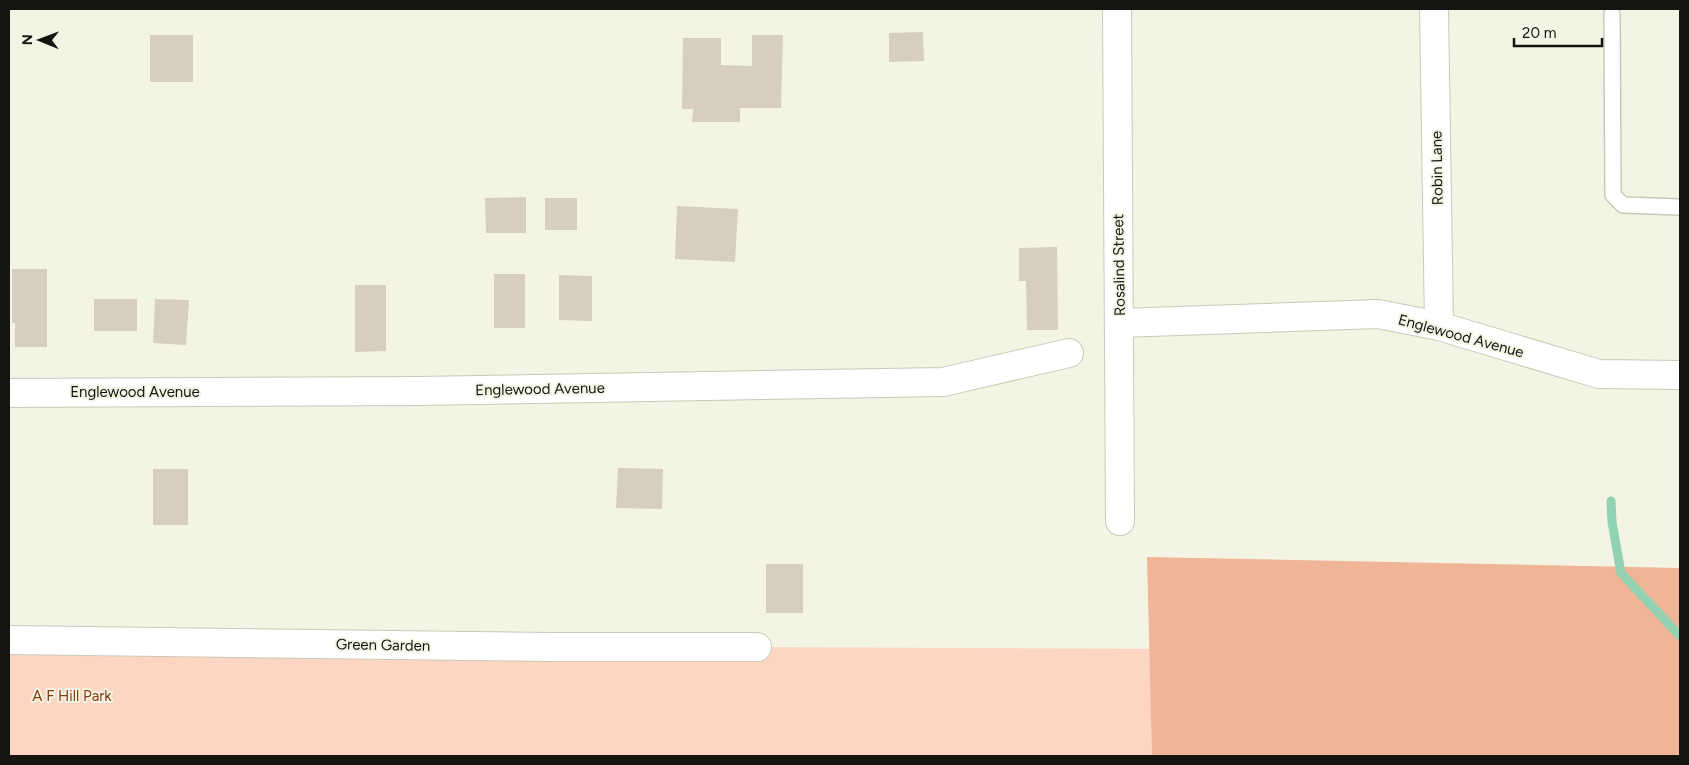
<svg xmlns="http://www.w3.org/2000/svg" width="1689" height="765" viewBox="0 0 1689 765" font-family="Figtree,sans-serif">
<rect width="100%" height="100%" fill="#f4f4e4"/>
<path fill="#fcd6c2" d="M 9,634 L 757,647 L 1150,649 L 1152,756 L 9,756 Z"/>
<path fill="#efb596" d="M 1147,557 L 1680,568 L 1680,756 L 1152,756 Z"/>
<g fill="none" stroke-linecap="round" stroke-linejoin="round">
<path stroke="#92d2b2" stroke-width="9" d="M 1611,501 L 1612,522 L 1621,573 L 1680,636"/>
</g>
<g fill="#d7cec0">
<path d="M 923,32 L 924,61 L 889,62 L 889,33 Z"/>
<rect x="150" y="35" width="43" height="47"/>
<path d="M 752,35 L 783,35 L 781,108 L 740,108 L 740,122 L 692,122 L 693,109 L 682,109 L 683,38 L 721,38 L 721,65 L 752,66 Z"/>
<path d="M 526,197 L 526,233 L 486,233 L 485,198 Z"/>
<rect x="545" y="198" width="32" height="32"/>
<path d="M 677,206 L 738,209 L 735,262 L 675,259 Z"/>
<path d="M 1057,247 L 1058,330 L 1027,330 L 1026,281 L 1019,281 L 1019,248 Z"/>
<path d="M 12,269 L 47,269 L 47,347 L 15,347 L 15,323 L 12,323 Z"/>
<rect x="494" y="274" width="31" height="54"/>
<path d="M 559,275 L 592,276 L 592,321 L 559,320 Z"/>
<path d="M 355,285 L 386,285 L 386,351 L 355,352 Z"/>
<rect x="94" y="299" width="43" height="32"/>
<path d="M 155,299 L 189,300 L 186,345 L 153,343 Z"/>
<path d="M 618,468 L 663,469 L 662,509 L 616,508 Z"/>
<rect x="153" y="469" width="35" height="56"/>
<rect x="766" y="564" width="37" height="49"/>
</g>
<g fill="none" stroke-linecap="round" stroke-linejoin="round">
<defs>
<path id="lane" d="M 1612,14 L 1613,195 L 1623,205 L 1680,207"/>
<g id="street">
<path d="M 1117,9 L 1120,521"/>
<path d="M 1434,9 L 1439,326"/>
<path d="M 1120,323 L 1378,314 L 1439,326 L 1599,374 L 1680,375"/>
<path d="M 9,393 L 417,391 L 943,382 L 1069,353"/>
<path d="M 9,640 L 553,647 L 757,647"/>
</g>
</defs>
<use href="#lane" stroke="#c9c9b9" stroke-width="18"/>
<use href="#street" stroke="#c9c9b9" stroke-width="30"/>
<use href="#lane" stroke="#fff" stroke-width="15"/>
<use href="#street" stroke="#fff" stroke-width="28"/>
</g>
<g text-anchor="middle" stroke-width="4" stroke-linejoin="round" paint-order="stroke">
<g font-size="15" fill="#151510" stroke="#f4f4e4">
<text transform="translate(1437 168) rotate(-91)" y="5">Robin Lane</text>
<text transform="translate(1119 265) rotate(-91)" y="5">Rosalind Street</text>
<text transform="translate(1461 336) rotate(15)" y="5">Englewood Avenue</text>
<text transform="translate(540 389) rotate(-1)" y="5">Englewood Avenue</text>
<text x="135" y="397">Englewood Avenue</text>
<text transform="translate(383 645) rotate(1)" y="5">Green Garden</text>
</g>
<g font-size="15" fill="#803c0b" stroke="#f4f4e4">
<text x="72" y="701">A F Hill Park</text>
</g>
</g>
<rect width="1689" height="765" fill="none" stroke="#151510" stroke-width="20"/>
<g transform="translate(40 40) rotate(271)" stroke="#f4f4e4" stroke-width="4" paint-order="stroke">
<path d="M0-4L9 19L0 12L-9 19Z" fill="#151510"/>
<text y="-8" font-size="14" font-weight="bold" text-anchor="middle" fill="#151510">N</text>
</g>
<path d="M1514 38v8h88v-8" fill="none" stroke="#151510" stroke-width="2.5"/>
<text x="1522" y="38" font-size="15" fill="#151510" stroke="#f4f4e4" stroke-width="4" paint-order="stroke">20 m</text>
</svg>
